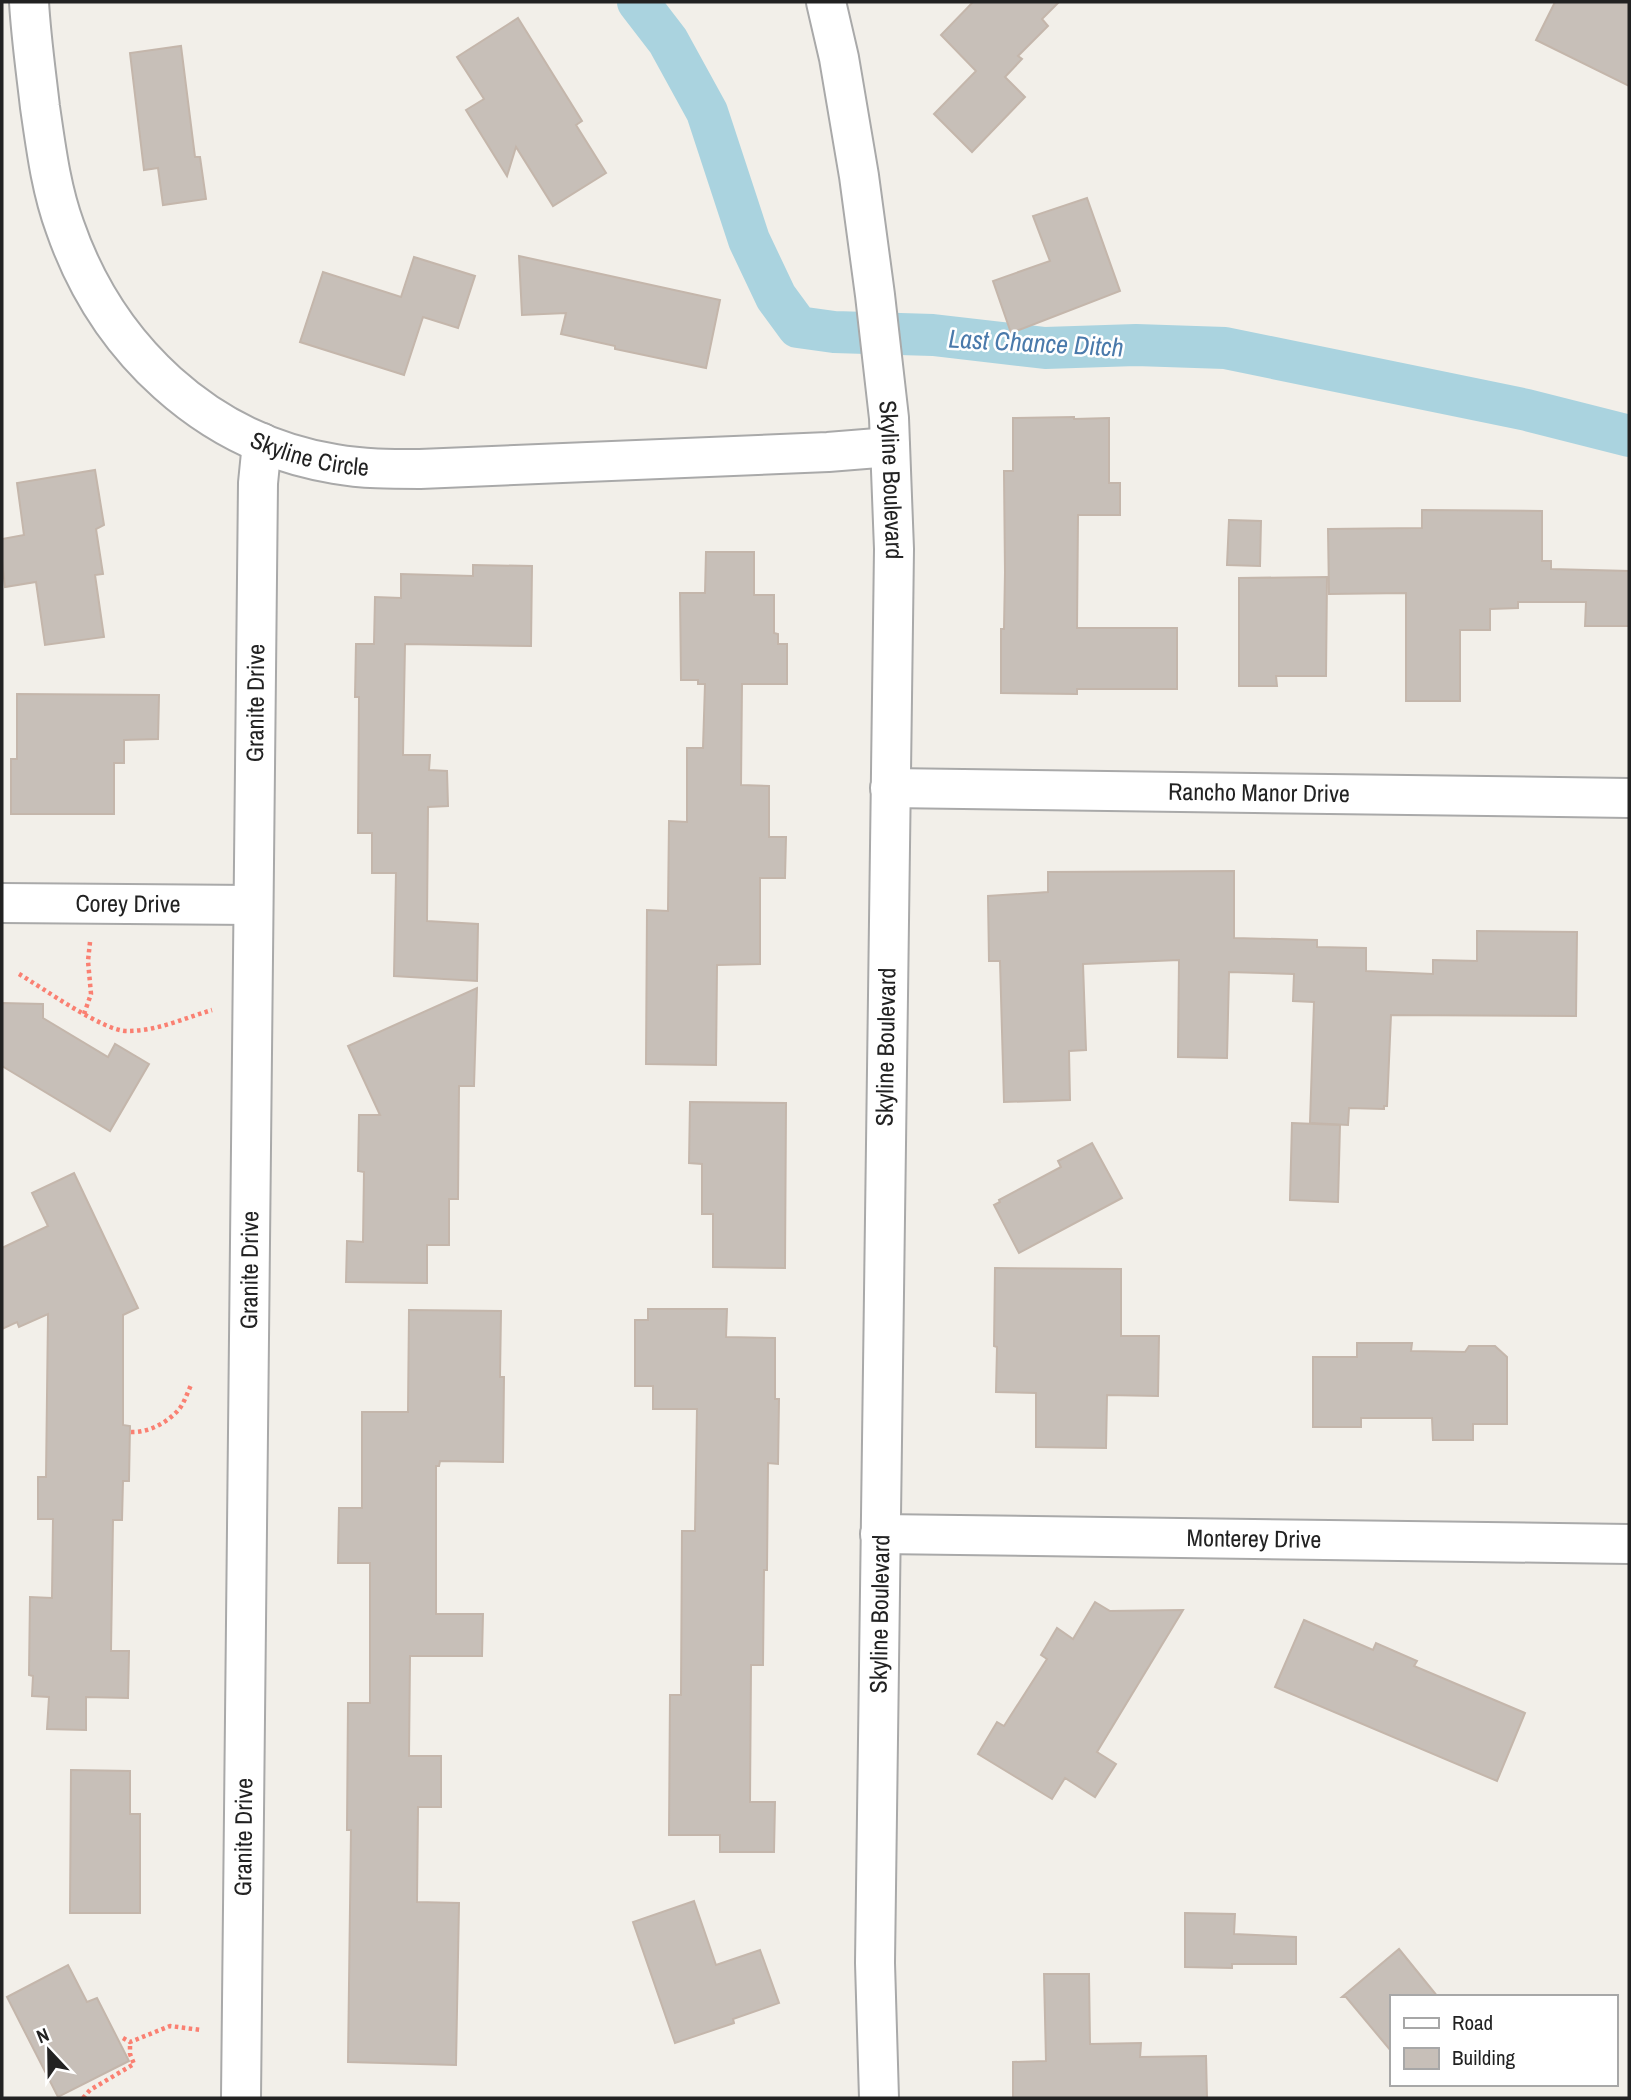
<svg xmlns="http://www.w3.org/2000/svg" width="1631" height="2100" viewBox="0 0 1631 2100" font-family="'Archivo Narrow',sans-serif">
<rect width="100%" height="100%" fill="#f2efe9"/>
<g fill="none" stroke-linecap="round" stroke-linejoin="round">
<path stroke="#aad3df" stroke-width="42" d="M 638,2 L 668,41 L 707,112 L 749,240 L 776,297 L 798,327 L 834,332 L 933,335 L 1045,348 L 1136,345 L 1225,348 L 1527,410 L 1629,436"/>
</g>
<g fill="#c7bfb8" stroke="#c4b6ab" stroke-width="2">
<path d="M 973,2 L 1059,2 L 1042,19 L 1048,26 L 1018,56 L 1022,59 L 1005,77 L 1025,97 L 972,152 L 934,114 L 976,71 L 941,35 Z"/>
<path d="M 1555,2 L 1629,2 L 1629,86 L 1536,40 Z"/>
<path d="M 518,18 L 582,121 L 576,125 L 606,173 L 553,206 L 516,147 L 507,176 L 466,110 L 484,99 L 457,57 Z"/>
<path d="M 181,46 L 195,157 L 200,157 L 206,199 L 163,205 L 158,168 L 144,170 L 130,53 Z"/>
<path d="M 1087,198 L 1120,291 L 1011,333 L 993,281 L 1050,261 L 1033,216 Z"/>
<path d="M 519,256 L 720,300 L 706,368 L 615,349 L 615,346 L 561,334 L 566,313 L 522,315 Z"/>
<path d="M 414,257 L 475,276 L 458,328 L 423,317 L 404,375 L 300,342 L 323,272 L 401,297 Z"/>
<path d="M 1074,417 L 1074,419 L 1109,418 L 1109,483 L 1120,483 L 1120,515 L 1078,515 L 1077,628 L 1177,628 L 1177,689 L 1077,689 L 1077,694 L 1001,693 L 1001,629 L 1004,629 L 1005,572 L 1004,471 L 1013,471 L 1013,418 Z"/>
<path d="M 95,470 L 104,525 L 96,529 L 103,574 L 95,575 L 104,637 L 45,645 L 36,582 L 5,587 L 2,561 L 2,539 L 24,535 L 17,483 Z"/>
<path d="M 1422,510 L 1542,511 L 1542,561 L 1551,561 L 1551,569 L 1629,571 L 1629,626 L 1585,626 L 1586,602 L 1518,602 L 1518,608 L 1490,609 L 1490,630 L 1460,630 L 1460,701 L 1406,701 L 1406,593 L 1329,594 L 1328,529 L 1422,528 Z"/>
<path d="M 1229,520 L 1261,521 L 1260,566 L 1227,565 Z"/>
<path d="M 706,552 L 754,552 L 754,595 L 774,595 L 774,633 L 778,634 L 778,644 L 787,644 L 787,684 L 742,684 L 741,785 L 769,786 L 769,837 L 786,837 L 785,878 L 760,878 L 760,964 L 717,965 L 716,1065 L 646,1064 L 647,910 L 668,911 L 669,821 L 687,822 L 687,748 L 703,748 L 705,684 L 698,684 L 698,680 L 681,680 L 680,593 L 705,593 Z"/>
<path d="M 473,565 L 532,566 L 531,646 L 405,644 L 403,755 L 430,755 L 429,770 L 447,771 L 448,806 L 428,807 L 427,921 L 478,924 L 477,981 L 394,976 L 396,873 L 372,873 L 372,833 L 358,833 L 359,697 L 355,697 L 356,644 L 374,644 L 375,597 L 401,598 L 401,574 L 473,576 Z"/>
<path d="M 1327,577 L 1326,676 L 1276,676 L 1277,686 L 1239,686 L 1239,578 Z"/>
<path d="M 17,694 L 159,695 L 158,739 L 124,740 L 124,763 L 114,763 L 114,814 L 11,814 L 11,759 L 17,759 Z"/>
<path d="M 1234,871 L 1234,938 L 1317,940 L 1317,947 L 1366,948 L 1366,971 L 1433,974 L 1433,960 L 1477,961 L 1477,931 L 1577,932 L 1576,1016 L 1391,1015 L 1387,1106 L 1384,1106 L 1384,1109 L 1349,1108 L 1348,1125 L 1310,1123 L 1314,1002 L 1293,1001 L 1294,974 L 1229,972 L 1227,1058 L 1178,1057 L 1179,960 L 1083,964 L 1086,1050 L 1069,1051 L 1070,1100 L 1004,1102 L 1000,961 L 989,961 L 988,896 L 1048,892 L 1048,872 Z"/>
<path d="M 477,988 L 474,1086 L 459,1086 L 458,1199 L 449,1199 L 449,1245 L 427,1245 L 427,1283 L 346,1282 L 347,1241 L 363,1242 L 364,1172 L 358,1171 L 359,1115 L 380,1115 L 348,1046 Z"/>
<path d="M 2,1003 L 43,1004 L 43,1018 L 108,1057 L 115,1044 L 149,1064 L 110,1131 L 2,1066 Z"/>
<path d="M 690,1102 L 786,1103 L 785,1268 L 713,1267 L 713,1214 L 702,1214 L 702,1164 L 689,1163 Z"/>
<path d="M 1292,1123 L 1340,1125 L 1338,1202 L 1290,1200 Z"/>
<path d="M 1092,1143 L 1122,1198 L 1019,1253 L 994,1205 L 1000,1202 L 999,1200 L 1061,1167 L 1058,1161 Z"/>
<path d="M 74,1173 L 138,1308 L 123,1315 L 123,1425 L 130,1426 L 129,1481 L 123,1481 L 122,1520 L 113,1520 L 111,1651 L 129,1651 L 128,1698 L 86,1697 L 86,1730 L 47,1729 L 49,1697 L 32,1696 L 33,1676 L 29,1675 L 30,1597 L 52,1598 L 53,1519 L 38,1519 L 38,1477 L 46,1477 L 48,1314 L 19,1327 L 17,1322 L 2,1329 L 2,1248 L 48,1226 L 32,1193 Z"/>
<path d="M 995,1268 L 1121,1269 L 1121,1336 L 1159,1336 L 1158,1396 L 1107,1395 L 1106,1448 L 1036,1447 L 1036,1393 L 996,1392 L 997,1347 L 994,1346 Z"/>
<path d="M 648,1309 L 727,1309 L 726,1337 L 775,1338 L 775,1399 L 779,1399 L 778,1464 L 768,1463 L 767,1570 L 764,1570 L 763,1665 L 751,1665 L 750,1802 L 775,1802 L 774,1852 L 720,1852 L 720,1835 L 669,1835 L 670,1695 L 681,1695 L 682,1531 L 695,1531 L 697,1409 L 653,1409 L 653,1386 L 635,1386 L 635,1320 L 648,1320 Z"/>
<path d="M 409,1310 L 501,1311 L 500,1377 L 504,1377 L 503,1462 L 440,1461 L 439,1466 L 436,1466 L 436,1614 L 483,1614 L 482,1656 L 410,1656 L 409,1756 L 441,1756 L 441,1807 L 418,1807 L 417,1902 L 459,1903 L 456,2065 L 348,2062 L 351,1830 L 347,1830 L 348,1703 L 370,1703 L 370,1563 L 338,1563 L 339,1508 L 362,1508 L 362,1412 L 408,1412 Z"/>
<path d="M 1357,1343 L 1412,1343 L 1411,1351 L 1465,1352 L 1469,1346 L 1495,1346 L 1507,1357 L 1507,1424 L 1473,1424 L 1473,1440 L 1433,1440 L 1432,1418 L 1361,1418 L 1361,1427 L 1313,1427 L 1313,1357 L 1357,1357 Z"/>
<path d="M 1095,1602 L 1110,1611 L 1183,1610 L 1097,1752 L 1116,1764 L 1095,1797 L 1065,1778 L 1052,1799 L 978,1754 L 997,1722 L 1004,1726 L 1047,1659 L 1041,1655 L 1057,1628 L 1073,1639 Z"/>
<path d="M 1304,1620 L 1373,1650 L 1376,1643 L 1417,1661 L 1414,1666 L 1525,1713 L 1497,1781 L 1275,1687 Z"/>
<path d="M 71,1770 L 130,1771 L 130,1814 L 140,1814 L 140,1913 L 70,1913 Z"/>
<path d="M 694,1901 L 716,1965 L 760,1950 L 779,2003 L 733,2019 L 734,2023 L 675,2043 L 633,1922 Z"/>
<path d="M 1185,1913 L 1235,1914 L 1234,1934 L 1296,1937 L 1296,1964 L 1232,1964 L 1232,1968 L 1185,1967 Z"/>
<path d="M 1399,1949 L 1438,1997 L 1391,1997 L 1391,2051 L 1346,1997 L 1342,1997 Z"/>
<path d="M 68,1965 L 87,2002 L 97,1998 L 129,2061 L 58,2097 L 7,1997 Z"/>
<path d="M 1044,1974 L 1089,1974 L 1090,2044 L 1141,2043 L 1140,2057 L 1206,2056 L 1207,2098 L 1013,2098 L 1013,2062 L 1046,2061 Z"/>
</g>
<g fill="none" stroke-linecap="round" stroke-linejoin="round">
<defs>
<g id="minor">
<path id="s1" d="M 29,2 C 31,37 36,72 40,107 C 46,148 51,189 65,227 C 107,348 206,443 335,464 C 363,469 391,469 420,469 L 828,452 L 890,447"/>
<path id="s2" d="M 890,788 L 1629,798"/>
<path id="s3" d="M 2,903 L 253,905"/>
<path id="s4" d="M 880,1534 L 1629,1544"/>
<path id="s5" d="M 241,2098 L 258,483 L 262,443"/>
</g>
<g id="tertiary">
<path id="s6" d="M 826,2 L 839,58 L 859,176 L 875,295 L 889,418 L 894,549 L 875,1963 L 879,2098"/>
</g>
</defs>
<use href="#minor" stroke="#a9a9a9" stroke-width="42"/>
<use href="#tertiary" stroke="#a9a9a9" stroke-width="42"/>
<g stroke="#fa8072" stroke-width="4.5" stroke-dasharray="3.5 3.5" stroke-linecap="butt">
<path d="M 19,974 C 43,988 104,1032 128,1031 C 157,1031 185,1018 212,1010"/>
<path d="M 84,1014 L 91,994 L 88,961 L 90,942"/>
<path d="M 131,1432 C 148,1433 169,1422 180,1408 C 185,1401 188,1391 192,1383"/>
<path d="M 123,2038 L 130,2042 L 170,2026 L 201,2030"/>
<path d="M 83,2098 L 90,2090 L 134,2064 L 130,2054 L 130,2042"/>
</g>
<use href="#minor" stroke="#fff" stroke-width="38"/>
<use href="#tertiary" stroke="#fff" stroke-width="38"/>
</g>
<g text-anchor="middle" stroke-width="5" stroke-linejoin="round" paint-order="stroke">
<g font-size="24" fill="#222" stroke="#fff">
<text dy="8" stroke="none"><textPath href="#s1" startOffset="579">Skyline Circle</textPath></text>
<text dy="8" stroke="none"><textPath href="#s6" startOffset="483">Skyline Boulevard</textPath></text>
<text dy="8" stroke="none"><textPath href="#s5" startOffset="1395">Granite Drive</textPath></text>
<text dy="8" stroke="none"><textPath href="#s2" startOffset="369">Rancho Manor Drive</textPath></text>
<text dy="8" stroke="none"><textPath href="#s3" startOffset="126">Corey Drive</textPath></text>
<text transform="translate(886 1047) rotate(-89)" y="8">Skyline Boulevard</text>
<text dy="8" stroke="none"><textPath href="#s5" startOffset="828">Granite Drive</textPath></text>
<text dy="8" stroke="none"><textPath href="#s4" startOffset="374">Monterey Drive</textPath></text>
<text transform="translate(880 1614) rotate(-89)" y="8">Skyline Boulevard</text>
<text dy="8" stroke="none"><textPath href="#s5" startOffset="261">Granite Drive</textPath></text>
</g>
<g font-size="26" font-style="italic" fill="#4a7aab" stroke="#fff">
<text transform="translate(1036 343) rotate(3)" y="9">Last Chance Ditch</text>
</g>
</g>
<rect width="1631" height="2100" fill="none" stroke="#222222" stroke-width="7"/>
<rect x="1390" y="1995" width="228" height="91" fill="#ffffff" stroke="#a7a7a7" stroke-width="2"/>
<rect x="1404" y="2018" width="35" height="10" fill="#ffffff" stroke="#a7a7a7" stroke-width="2"/>
<text x="1452" y="2030" font-size="21" fill="#222222">Road</text>
<rect x="1404" y="2048" width="35" height="21" fill="#c7bfb8" stroke="#a7a7a7" stroke-width="2"/>
<text x="1452" y="2065" font-size="21" fill="#222222">Building</text>
<g transform="translate(49 2051) rotate(338)" stroke="#ffffff" stroke-width="5" paint-order="stroke">
<path d="M0-5L12 26L0 18L-12 26Z" fill="#222222"/>
<text y="-10" font-size="19" font-weight="bold" text-anchor="middle" fill="#222222">N</text>
</g>
</svg>
